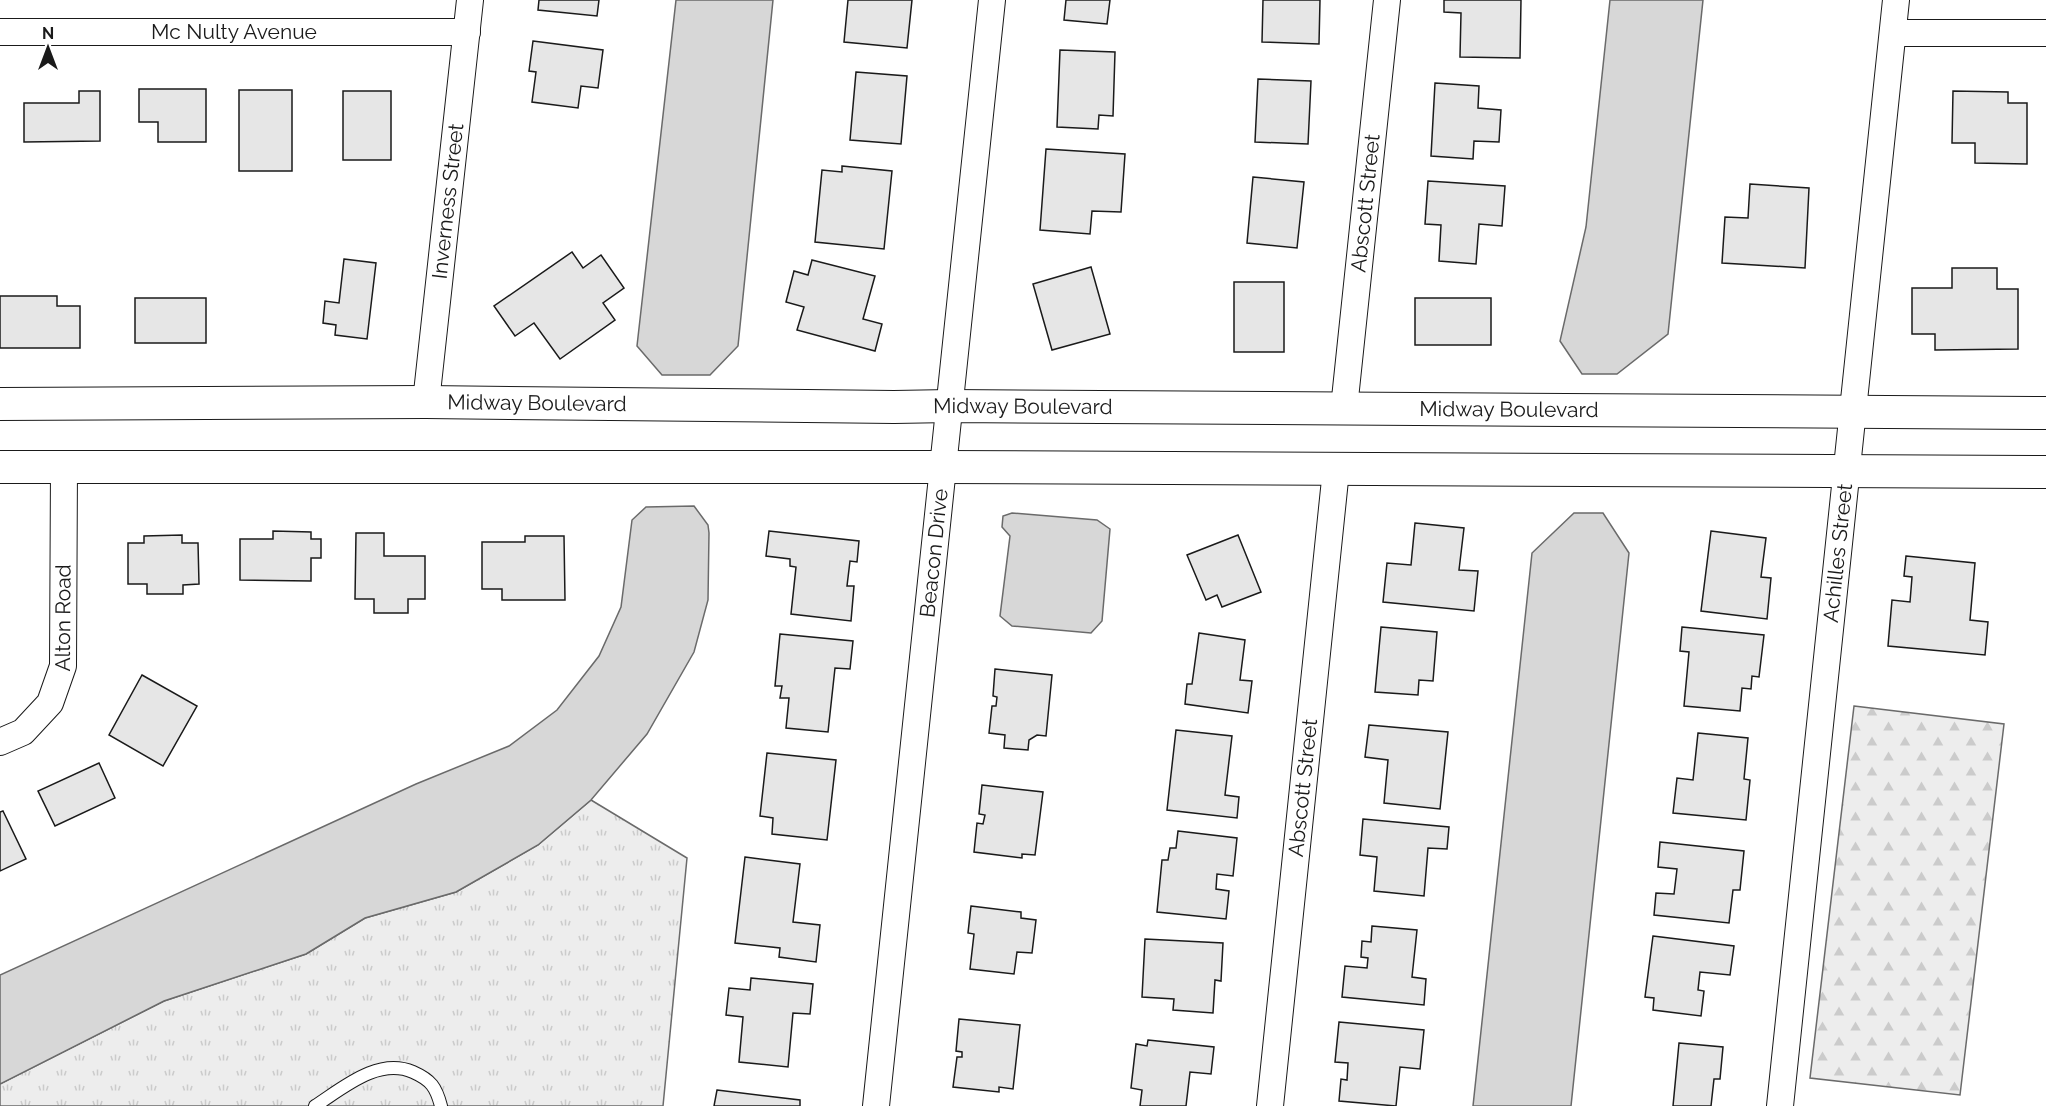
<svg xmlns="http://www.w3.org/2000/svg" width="2046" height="1106" viewBox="0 0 2046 1106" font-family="Raleway,sans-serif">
<defs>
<pattern id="grass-tufts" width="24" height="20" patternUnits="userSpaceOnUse" patternTransform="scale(1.5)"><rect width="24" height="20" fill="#ededed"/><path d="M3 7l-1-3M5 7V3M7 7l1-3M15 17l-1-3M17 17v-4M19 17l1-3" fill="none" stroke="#cbcbcb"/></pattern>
<pattern id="forest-firs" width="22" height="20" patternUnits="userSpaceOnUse" patternTransform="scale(1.5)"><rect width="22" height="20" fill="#ededed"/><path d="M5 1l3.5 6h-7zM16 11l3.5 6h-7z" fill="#cbcbcb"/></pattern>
</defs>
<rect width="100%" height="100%" fill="#fff"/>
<path fill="url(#grass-tufts)" stroke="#6a6a6a" stroke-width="1.5" d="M 591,800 L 687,858 L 663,1106 L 0,1106 L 0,1084 L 164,1001 L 306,954 L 365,918 L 456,892 L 538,845 Z"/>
<path fill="url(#forest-firs)" stroke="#6a6a6a" stroke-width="1.5" d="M 1854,706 L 2004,724 L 1960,1095 L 1810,1078 Z"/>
<g fill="#d7d7d7" stroke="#6a6a6a" stroke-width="1.5">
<path d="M 676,0 L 773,0 L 738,346 L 710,375 L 662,375 L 637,346 Z"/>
<path d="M 1610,0 L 1703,0 L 1668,334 L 1617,374 L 1582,374 L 1560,341 L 1586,227 Z"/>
<path d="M 694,506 L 708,525 L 709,533 L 708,600 L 694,652 L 647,734 L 591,800 L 538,845 L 456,892 L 365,918 L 306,954 L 164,1001 L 0,1084 L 0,975 L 416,784 L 509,746 L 557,710 L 599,656 L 621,607 L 632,520 L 646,507 Z"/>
<path d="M 1012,513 L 1097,520 L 1110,529 L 1102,621 L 1091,633 L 1012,626 L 1000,616 L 1010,536 L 1002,527 L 1003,516 Z"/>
<path d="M 1574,513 L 1603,513 L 1629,553 L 1571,1106 L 1473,1106 L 1532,553 Z"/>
</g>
<g fill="#e6e6e6" stroke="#1a1a1a" stroke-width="1.5">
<path d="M 539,0 L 599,0 L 597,16 L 538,10 Z"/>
<path d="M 848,0 L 912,0 L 907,48 L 844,42 Z"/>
<path d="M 1066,0 L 1110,0 L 1107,24 L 1064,20 Z"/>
<path d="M 1263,0 L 1320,0 L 1319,44 L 1262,42 Z"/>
<path d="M 1444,0 L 1521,0 L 1520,58 L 1460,57 L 1461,13 L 1444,12 Z"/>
<path d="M 533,41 L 603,50 L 598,88 L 581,86 L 578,108 L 532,102 L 536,72 L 529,71 Z"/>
<path d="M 1060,50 L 1115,52 L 1113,116 L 1099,115 L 1098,129 L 1057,127 Z"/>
<path d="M 856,72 L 907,76 L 901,144 L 850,140 Z"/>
<path d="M 1258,79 L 1311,81 L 1308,144 L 1255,142 Z"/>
<path d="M 1435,83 L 1479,86 L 1478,108 L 1501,110 L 1499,142 L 1474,141 L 1473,159 L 1431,156 Z"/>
<path d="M 139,89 L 206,89 L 206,142 L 158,142 L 158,122 L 139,122 Z"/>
<rect x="239" y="90" width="53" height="81"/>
<path d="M 79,91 L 100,91 L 100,141 L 24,142 L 24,103 L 79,103 Z"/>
<rect x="343" y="91" width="48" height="69"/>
<path d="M 1953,91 L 2008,92 L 2008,103 L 2027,103 L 2027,164 L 1975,163 L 1975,143 L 1952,143 Z"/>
<path d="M 1046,149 L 1125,154 L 1121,212 L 1092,211 L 1090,234 L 1040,230 Z"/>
<path d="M 842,166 L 892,171 L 884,249 L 815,242 L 822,170 L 842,172 Z"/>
<path d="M 1253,177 L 1304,182 L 1297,248 L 1247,243 Z"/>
<path d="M 1428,181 L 1505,186 L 1502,226 L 1479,224 L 1476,264 L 1439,261 L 1441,225 L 1425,224 Z"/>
<path d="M 1750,184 L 1809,188 L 1805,268 L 1722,263 L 1725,217 L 1748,218 Z"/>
<path d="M 572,252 L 583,268 L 601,255 L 624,288 L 603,303 L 615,320 L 560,359 L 534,323 L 515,336 L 494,306 Z"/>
<path d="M 344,259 L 376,263 L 367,339 L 335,335 L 336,325 L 323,323 L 325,301 L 339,303 Z"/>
<path d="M 812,260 L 875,276 L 863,319 L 882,324 L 875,351 L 797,330 L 804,307 L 786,302 L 794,271 L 808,275 Z"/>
<path d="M 1091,267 L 1110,334 L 1052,350 L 1033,284 Z"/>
<path d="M 1952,268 L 1997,268 L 1997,289 L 2018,289 L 2018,349 L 1935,350 L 1935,334 L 1912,334 L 1912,288 L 1952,288 Z"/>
<rect x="1234" y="282" width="50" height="70"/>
<path d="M 0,296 L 57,296 L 57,306 L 80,306 L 80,348 L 0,348 Z"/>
<rect x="135" y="298" width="71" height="45"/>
<rect x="1415" y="298" width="76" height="47"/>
<path d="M 1415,523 L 1464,528 L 1459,570 L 1478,571 L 1474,611 L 1383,602 L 1387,563 L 1411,565 Z"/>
<path d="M 273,531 L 311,532 L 311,539 L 321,539 L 321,558 L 311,558 L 311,581 L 240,580 L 240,539 L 273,539 Z"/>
<path d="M 769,531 L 859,541 L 857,562 L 850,561 L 847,586 L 854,586 L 851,621 L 791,614 L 796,567 L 790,566 L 790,559 L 766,556 Z"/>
<path d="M 1711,531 L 1766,538 L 1761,577 L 1771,578 L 1767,619 L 1701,611 Z"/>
<path d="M 356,533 L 384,533 L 384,556 L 425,556 L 425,599 L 408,599 L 408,613 L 374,613 L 374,599 L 355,599 Z"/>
<path d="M 182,535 L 182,543 L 198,543 L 199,584 L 183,585 L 183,594 L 147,594 L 147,584 L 128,584 L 128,543 L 144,543 L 144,536 Z"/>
<path d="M 1238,535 L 1261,592 L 1222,607 L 1217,595 L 1206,600 L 1187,555 Z"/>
<path d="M 525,536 L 564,536 L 565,600 L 502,600 L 502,589 L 482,589 L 482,542 L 525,542 Z"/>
<path d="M 1906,556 L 1975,563 L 1970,620 L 1988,622 L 1985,655 L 1888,646 L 1892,600 L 1910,602 L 1912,577 L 1904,576 Z"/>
<path d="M 1381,627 L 1437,632 L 1433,681 L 1419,680 L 1418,695 L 1375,692 Z"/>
<path d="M 1682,627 L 1764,635 L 1759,677 L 1752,676 L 1751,689 L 1742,688 L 1740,711 L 1684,706 L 1689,652 L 1680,651 Z"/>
<path d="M 1199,633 L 1245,640 L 1240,680 L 1252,681 L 1248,713 L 1185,704 L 1187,684 L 1192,684 Z"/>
<path d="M 780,634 L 853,641 L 850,669 L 835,668 L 828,732 L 786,728 L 789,698 L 780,698 L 782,686 L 775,686 Z"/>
<path d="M 995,669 L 1052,675 L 1046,736 L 1037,735 L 1029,740 L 1028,750 L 1004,748 L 1005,735 L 989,733 L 992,706 L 996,706 L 997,697 L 993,696 Z"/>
<path d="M 142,675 L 197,706 L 163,766 L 109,735 Z"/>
<path d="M 1369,725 L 1448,732 L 1440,809 L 1384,803 L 1388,760 L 1365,757 Z"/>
<path d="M 1176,730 L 1232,736 L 1225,795 L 1239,797 L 1237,818 L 1167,810 Z"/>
<path d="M 1698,733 L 1748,738 L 1744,779 L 1750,780 L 1746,820 L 1673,813 L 1677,778 L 1693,780 Z"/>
<path d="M 767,753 L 836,760 L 827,840 L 772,834 L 773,818 L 760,816 Z"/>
<path d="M 99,763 L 115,798 L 55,826 L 38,791 Z"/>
<path d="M 982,785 L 1043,792 L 1035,855 L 1022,854 L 1022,858 L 974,852 L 977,823 L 983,824 L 985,815 L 979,814 Z"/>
<path d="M 3,811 L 26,859 L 0,871 L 0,812 Z"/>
<path d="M 1363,819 L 1449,827 L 1447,849 L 1428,848 L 1424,896 L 1374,891 L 1377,857 L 1360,855 Z"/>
<path d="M 1178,831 L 1237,838 L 1233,876 L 1217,874 L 1216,889 L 1229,891 L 1226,919 L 1157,912 L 1162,860 L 1168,860 L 1170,848 L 1176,848 Z"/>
<path d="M 1660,842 L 1744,851 L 1740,890 L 1733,890 L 1729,923 L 1654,915 L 1656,893 L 1674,894 L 1677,869 L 1658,867 Z"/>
<path d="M 745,857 L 800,864 L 793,922 L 820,925 L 816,962 L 779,957 L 780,948 L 735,943 Z"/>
<path d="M 971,906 L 1021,912 L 1021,918 L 1036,920 L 1032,953 L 1017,952 L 1014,974 L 970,969 L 974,934 L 968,933 Z"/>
<path d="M 1372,926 L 1417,930 L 1412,977 L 1426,979 L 1424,1005 L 1342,997 L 1345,966 L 1367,968 L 1368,958 L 1361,957 L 1362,941 L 1371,942 Z"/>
<path d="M 1653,936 L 1734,946 L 1730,975 L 1700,972 L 1698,990 L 1704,991 L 1701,1016 L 1653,1010 L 1654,998 L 1645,997 Z"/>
<path d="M 1145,939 L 1223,943 L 1221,981 L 1215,980 L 1213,1013 L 1173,1010 L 1174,999 L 1142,997 Z"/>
<path d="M 751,978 L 813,984 L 810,1014 L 793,1013 L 788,1067 L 739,1062 L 743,1017 L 726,1015 L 729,988 L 750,990 Z"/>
<path d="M 959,1019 L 1020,1025 L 1013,1089 L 999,1087 L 999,1092 L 953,1087 L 957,1057 L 962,1057 L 962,1052 L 956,1051 Z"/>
<path d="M 1339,1022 L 1424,1030 L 1420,1069 L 1400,1067 L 1396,1106 L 1339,1101 L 1341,1079 L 1347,1080 L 1348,1063 L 1335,1062 Z"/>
<path d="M 1148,1040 L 1214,1047 L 1211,1074 L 1190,1072 L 1186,1106 L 1140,1106 L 1142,1090 L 1131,1088 L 1136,1044 L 1147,1046 Z"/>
<path d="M 1679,1043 L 1723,1047 L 1720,1079 L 1714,1079 L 1711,1106 L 1673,1106 Z"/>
<path d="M 717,1090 L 800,1100 L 800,1106 L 714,1106 Z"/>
</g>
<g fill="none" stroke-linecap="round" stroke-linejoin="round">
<defs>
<path id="service" d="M 315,1106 C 343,1088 378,1057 413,1072 C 431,1080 436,1087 441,1106"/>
<g id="minor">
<path id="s1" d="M 0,32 L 467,32"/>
<path d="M 1893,33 L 2046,33"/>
<path id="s2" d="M 426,402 L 470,0"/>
<path id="s3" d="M 1344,408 L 1387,0"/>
<path id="s4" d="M 0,742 L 23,732 L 50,703 L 63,666 L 64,467"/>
<path id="s5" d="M 876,1106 L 992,0"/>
<path id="s6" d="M 1270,1106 L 1336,470"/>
<path id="s7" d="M 1780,1106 L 1896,0"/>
</g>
<g id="tertiary">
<path id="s8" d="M 0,404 L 426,402 L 894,407 L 950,406 L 2046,413"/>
<path d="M 0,467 L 943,467 L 2046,472"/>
</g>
</defs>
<use href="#service" stroke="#1a1a1a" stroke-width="14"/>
<use href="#minor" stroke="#1a1a1a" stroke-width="28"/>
<use href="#tertiary" stroke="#1a1a1a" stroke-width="34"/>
<use href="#service" stroke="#fff" stroke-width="12"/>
<use href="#minor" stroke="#fff" stroke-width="26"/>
<use href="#tertiary" stroke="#fff" stroke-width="32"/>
</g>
<g text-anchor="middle" stroke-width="4.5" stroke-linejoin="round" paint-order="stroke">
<g font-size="21" fill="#1a1a1a" stroke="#fff">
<text dy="7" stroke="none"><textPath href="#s1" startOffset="234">Mc Nulty Avenue</textPath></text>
<text dy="7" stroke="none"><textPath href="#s2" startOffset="202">Inverness Street</textPath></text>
<text dy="7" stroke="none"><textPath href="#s3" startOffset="206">Abscott Street</textPath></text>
<text dy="7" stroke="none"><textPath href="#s8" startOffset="537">Midway Boulevard</textPath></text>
<text dy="7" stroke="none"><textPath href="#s8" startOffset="1023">Midway Boulevard</textPath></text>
<text dy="7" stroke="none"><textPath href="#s8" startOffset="1509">Midway Boulevard</textPath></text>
<text dy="7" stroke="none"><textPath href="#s5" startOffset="556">Beacon Drive</textPath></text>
<text dy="7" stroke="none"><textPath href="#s7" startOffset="556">Achilles Street</textPath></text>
<text dy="7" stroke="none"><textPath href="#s4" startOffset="152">Alton Road</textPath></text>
<text dy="7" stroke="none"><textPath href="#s6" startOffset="320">Abscott Street</textPath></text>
</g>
</g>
<g transform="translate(48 48)" stroke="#ffffff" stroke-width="4.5" paint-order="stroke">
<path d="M0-4.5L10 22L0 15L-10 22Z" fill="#1a1a1a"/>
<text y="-9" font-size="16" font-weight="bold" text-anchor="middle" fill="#1a1a1a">N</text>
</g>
</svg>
